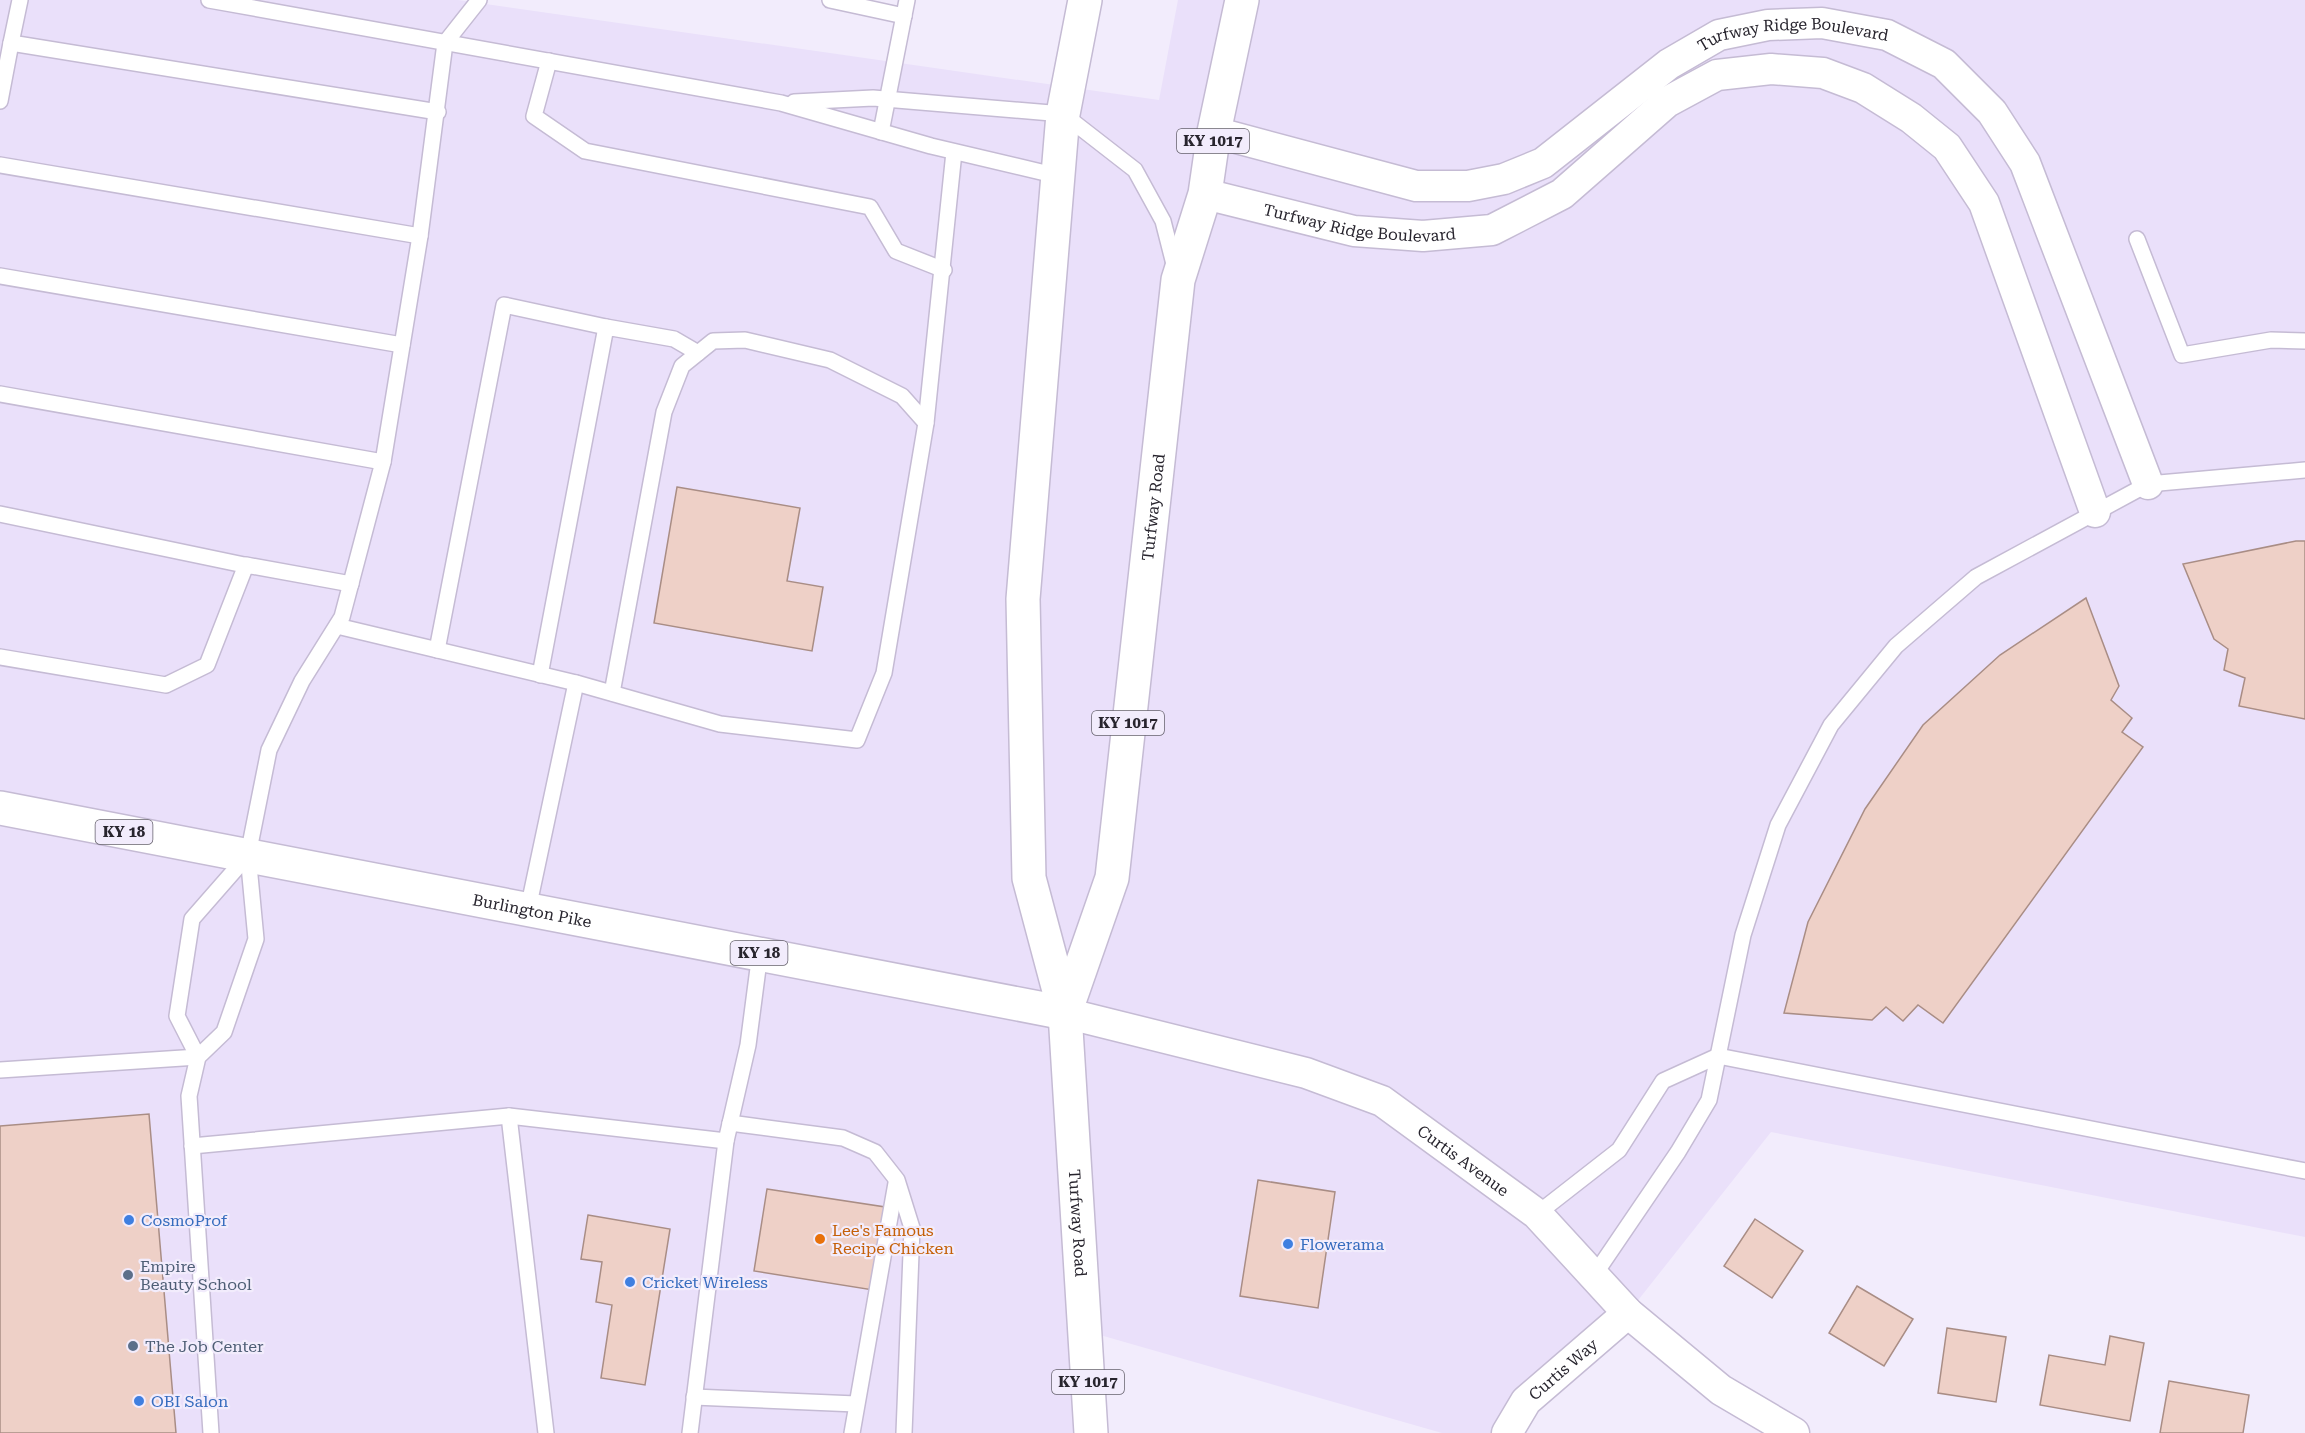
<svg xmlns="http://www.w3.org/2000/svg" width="2305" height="1433" viewBox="0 0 2305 1433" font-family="'Roboto Serif',serif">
<rect width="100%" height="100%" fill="#f2ecfc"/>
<path fill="#eae0fa" d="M 0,0 L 458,0 L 1159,100 L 1178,0 L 2305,0 L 2305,1237 L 1771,1132 L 1628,1313 L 1507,1433 L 1442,1433 L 1086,1331 L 1091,1433 L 0,1433 Z"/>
<g fill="#eed0c7" stroke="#a98d85" stroke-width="1.5">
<path d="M 677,487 L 800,508 L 787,581 L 823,587 L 812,651 L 654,623 Z"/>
<path d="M 2296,541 L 2305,541 L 2305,719 L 2239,706 L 2245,678 L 2224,670 L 2228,649 L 2214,639 L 2183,564 Z"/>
<path d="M 2086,598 L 2119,686 L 2111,700 L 2132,718 L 2122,732 L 2143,747 L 1943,1023 L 1918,1005 L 1903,1021 L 1886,1007 L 1872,1020 L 1784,1013 L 1808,922 L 1865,809 L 1923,725 L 2000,655 Z"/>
<path d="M 149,1114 L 176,1433 L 0,1433 L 0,1126 Z"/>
<path d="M 1258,1180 L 1335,1192 L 1318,1308 L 1240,1296 Z"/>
<path d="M 767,1189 L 885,1207 L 873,1290 L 754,1271 Z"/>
<path d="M 588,1215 L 670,1229 L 645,1385 L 601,1378 L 612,1305 L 596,1302 L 602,1262 L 581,1259 Z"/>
<path d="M 1755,1219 L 1803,1251 L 1772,1298 L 1724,1266 Z"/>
<path d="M 1857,1286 L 1913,1319 L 1884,1366 L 1829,1333 Z"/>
<path d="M 1947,1328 L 2006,1337 L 1996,1402 L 1938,1393 Z"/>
<path d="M 2110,1336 L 2144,1343 L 2130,1421 L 2040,1405 L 2049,1355 L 2105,1365 Z"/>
<path d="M 2169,1381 L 2249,1395 L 2243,1433 L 2160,1433 Z"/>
</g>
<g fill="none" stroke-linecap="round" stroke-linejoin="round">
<defs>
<g id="service">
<path d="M 209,0 L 781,103 L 931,146 L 1058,176"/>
<path d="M 830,0 L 904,16"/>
<path d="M 11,43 L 20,0"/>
<path d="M 549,61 L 534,116 L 585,151 L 870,207 L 896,251 L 944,270"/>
<path d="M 0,101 L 11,43 L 438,112"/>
<path d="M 794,102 L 873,98 L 1063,114 L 1135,170 L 1163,221 L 1175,268"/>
<path d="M 881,132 L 907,0"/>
<path d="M 0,165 L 420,236"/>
<path d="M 2137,239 L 2182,355 L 2271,340 L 2305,341"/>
<path d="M 0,276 L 402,345"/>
<path d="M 0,394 L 383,462"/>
<path d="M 0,514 L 249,566"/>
<path d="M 337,626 L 576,683"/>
<path d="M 437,650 L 504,305 L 606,327"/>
<path d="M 0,657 L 166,685 L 207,665 L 246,565 L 351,584"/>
<path d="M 540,675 L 606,327 L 674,339 L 698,353"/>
<path d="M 612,693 L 664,412 L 682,366 L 713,341 L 745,340 L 830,360 L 902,396 L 926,423"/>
<path d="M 528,909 L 576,683 L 720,724 L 857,740 L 884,673 L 926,423 L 954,152"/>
<path d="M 198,1057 L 177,1016 L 192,919 L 248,855"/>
<path d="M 0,1070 L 198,1057"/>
<path d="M 509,1116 L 546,1433"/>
<path d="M 730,1123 L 843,1138 L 875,1152 L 897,1180 L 912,1228 L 904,1433"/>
<path d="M 192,1146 L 509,1116 L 726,1141"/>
<path d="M 1537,1214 L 1619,1150 L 1663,1081 L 1718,1056 L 2305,1171"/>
<path d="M 1593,1277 L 1678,1152 L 1709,1100 L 1743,935 L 1778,825 L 1831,725 L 1896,646 L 1976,577 L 2148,484 L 2305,470"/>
<path d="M 694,1397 L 856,1404"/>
<path d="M 211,1433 L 189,1096 L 198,1057 L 224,1032 L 256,939 L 248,855 L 269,750 L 302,681 L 342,617 L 383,462 L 420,236 L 445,43 L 479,0"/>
<path d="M 690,1433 L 726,1141 L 748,1045 L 760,953"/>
<path d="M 852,1433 L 896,1183"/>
</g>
<g id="minor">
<path id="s1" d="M 1214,132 L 1416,186 L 1468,186 L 1504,179 L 1543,163 L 1669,64 L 1719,35 L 1768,25 L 1822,23 L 1887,35 L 1944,64 L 1992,112 L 2025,163 L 2148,484"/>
<path id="s2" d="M 1205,194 L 1354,231 L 1423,236 L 1492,230 L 1562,194 L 1667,102 L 1717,75 L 1771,69 L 1823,73 L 1863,88 L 1911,118 L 1947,147 L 1984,203 L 2095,512"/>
<path id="s3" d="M 1065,1013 L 1306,1073 L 1382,1101 L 1537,1214 L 1628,1313 L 1721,1390 L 1794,1433"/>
<path id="s4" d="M 1507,1433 L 1526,1401 L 1628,1313"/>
</g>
<g id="primary">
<path id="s5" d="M 1085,0 L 1063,114 L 1023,599 L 1029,878 L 1065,1013 L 1091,1433"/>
<path id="s6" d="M 0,808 L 1065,1013"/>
<path id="s7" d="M 1065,1013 L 1112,878 L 1178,280 L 1205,194 L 1214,132 L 1242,0"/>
</g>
</defs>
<use href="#service" stroke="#c5bbd4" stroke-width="18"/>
<use href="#minor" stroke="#c5bbd4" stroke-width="33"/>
<use href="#primary" stroke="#c5bbd4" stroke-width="36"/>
<use href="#service" stroke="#fff" stroke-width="15"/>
<use href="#minor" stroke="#fff" stroke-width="30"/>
<use href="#primary" stroke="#fff" stroke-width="33"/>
</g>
<g fill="#3f7fe0" stroke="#f2ecfc" stroke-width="2">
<circle cx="129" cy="1220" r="6"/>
<circle cx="1288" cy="1244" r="6"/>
<circle cx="630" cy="1282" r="6"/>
<circle cx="139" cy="1401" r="6"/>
</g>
<circle fill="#e8710a" stroke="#f2ecfc" stroke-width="2" cx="820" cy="1239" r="6"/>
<g fill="#5c6f8a" stroke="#f2ecfc" stroke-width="2">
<circle cx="128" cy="1275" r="6"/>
<circle cx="133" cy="1346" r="6"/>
</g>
<g text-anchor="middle" stroke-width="4.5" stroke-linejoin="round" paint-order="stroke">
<g fill="#f2ecfc" stroke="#65616c" stroke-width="1.5">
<rect x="1177" y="129" width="72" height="24" rx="4.5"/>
<rect x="1092" y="711" width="72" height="24" rx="4.5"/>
<rect x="95.5" y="820" width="57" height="24" rx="4.5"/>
<rect x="730.5" y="941" width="57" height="24" rx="4.5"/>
<rect x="1052" y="1370" width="72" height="24" rx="4.5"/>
</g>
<g font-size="15" font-weight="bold" fill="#28252e">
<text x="1213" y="146">KY 1017</text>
<text x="1128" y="728">KY 1017</text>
<text x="124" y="837">KY 18</text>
<text x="759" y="958">KY 18</text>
<text x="1088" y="1387">KY 1017</text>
</g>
<g font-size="16" fill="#28252e" stroke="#f2ecfc">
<text dy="6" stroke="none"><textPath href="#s1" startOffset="632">Turfway Ridge Boulevard</textPath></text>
<text dy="6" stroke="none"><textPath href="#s2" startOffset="158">Turfway Ridge Boulevard</textPath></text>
<text dy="6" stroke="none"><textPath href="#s7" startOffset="516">Turfway Road</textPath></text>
<text dy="6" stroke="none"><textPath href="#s6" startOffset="542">Burlington Pike</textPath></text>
<text dy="6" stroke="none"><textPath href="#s3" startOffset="430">Curtis Avenue</textPath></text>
<text dy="6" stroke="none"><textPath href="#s5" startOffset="1232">Turfway Road</textPath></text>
<text dy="6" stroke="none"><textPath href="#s4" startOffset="86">Curtis Way</textPath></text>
</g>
<g font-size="16" fill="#366cbe" stroke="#f2ecfc" text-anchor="start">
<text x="141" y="1226">CosmoProf</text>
<text x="1300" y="1250">Flowerama</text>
<text x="642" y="1288">Cricket Wireless</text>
<text x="151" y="1407">OBI Salon</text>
</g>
<g font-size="16" fill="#c56008" stroke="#f2ecfc" text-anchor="start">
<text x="832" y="1236">Lee's Famous<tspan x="832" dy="18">Recipe Chicken</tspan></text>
</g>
<g font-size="16" fill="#4e5e75" stroke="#f2ecfc" text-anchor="start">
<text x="140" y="1272">Empire<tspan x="140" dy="18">Beauty School</tspan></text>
<text x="145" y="1352">The Job Center</text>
</g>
</g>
</svg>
